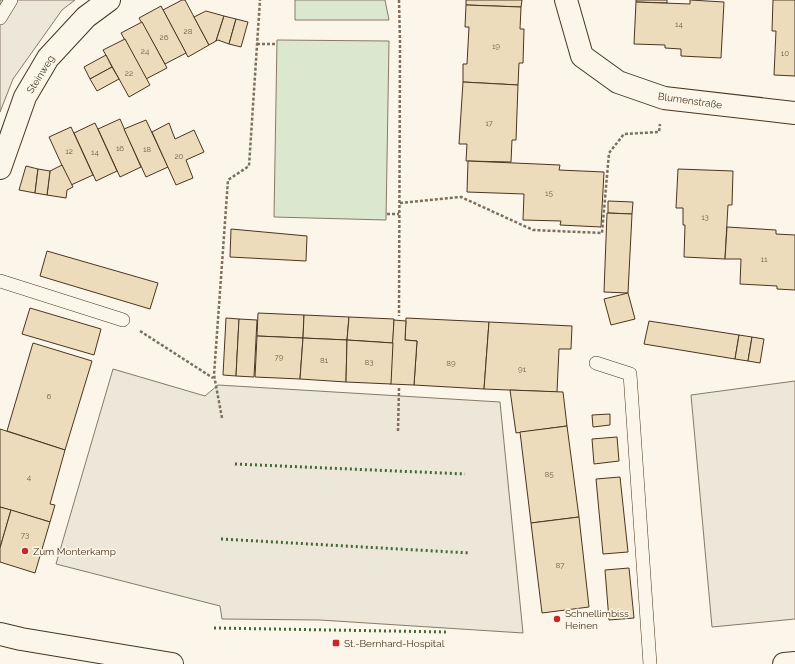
<svg xmlns="http://www.w3.org/2000/svg" width="795" height="664" viewBox="0 0 795 664" font-family="Raleway,sans-serif">
<rect width="100%" height="100%" fill="#fbf6e9"/>
<g fill="#dce7d0" stroke="#887966">
<path d="M 295,0 L 385,0 L 389,20 L 295,20 Z"/>
<path d="M 277,40 L 389,41 L 386,220 L 274,217 Z"/>
</g>
<g fill="#ede7d9" stroke="#887966">
<path d="M 0,0 L 75,0 L 62,10 L 13,79 L 0,112 Z"/>
<path d="M 113,369 L 205,396 L 218,385 L 500,402 L 523,633 L 320,620 L 222,619 L 220,606 L 56,564 Z"/>
<path d="M 795,381 L 795,619 L 712,627 L 691,395 Z"/>
</g>
<g fill="#ecdcbc" stroke="#4a3520">
<path d="M 182,0 L 185,0 L 209,45 L 188,57 L 163,10 Z"/>
<path d="M 466,0 L 522,0 L 521,7 L 466,5 Z"/>
<path d="M 636,0 L 667,0 L 667,3 L 636,2 Z"/>
<path d="M 690,0 L 724,2 L 721,58 L 681,56 L 681,49 L 665,48 L 665,45 L 634,44 L 636,2 L 690,4 Z"/>
<path d="M 773,0 L 795,0 L 795,76 L 774,75 L 776,31 L 772,31 Z"/>
<path d="M 466,5 L 521,7 L 520,29 L 524,29 L 523,63 L 519,63 L 518,85 L 463,82 L 463,64 L 467,64 L 469,27 L 465,27 Z"/>
<path d="M 161,6 L 186,53 L 165,64 L 139,18 Z"/>
<path d="M 206,11 L 224,16 L 216,41 L 209,45 L 194,17 Z"/>
<path d="M 224,16 L 236,19 L 229,44 L 218,40 L 216,41 Z"/>
<path d="M 236,19 L 248,22 L 241,47 L 229,44 Z"/>
<path d="M 142,22 L 167,68 L 146,79 L 121,33 Z"/>
<path d="M 125,39 L 150,85 L 129,97 L 103,50 Z"/>
<path d="M 106,55 L 112,67 L 90,79 L 84,67 Z"/>
<path d="M 112,67 L 119,79 L 97,91 L 90,79 Z"/>
<path d="M 463,82 L 518,85 L 516,140 L 512,140 L 511,162 L 466,161 L 467,144 L 459,144 Z"/>
<path d="M 120,119 L 141,167 L 120,177 L 98,129 Z"/>
<path d="M 146,120 L 168,167 L 146,177 L 124,129 Z"/>
<path d="M 95,123 L 117,171 L 96,181 L 74,133 Z"/>
<path d="M 169,123 L 175,139 L 194,130 L 204,152 L 186,160 L 193,178 L 176,185 L 152,132 Z"/>
<path d="M 71,127 L 93,175 L 71,185 L 49,137 Z"/>
<path d="M 468,161 L 560,165 L 559,170 L 604,172 L 601,227 L 560,225 L 561,221 L 523,220 L 524,194 L 467,192 Z"/>
<path d="M 62,165 L 73,187 L 67,190 L 66,198 L 47,195 L 50,171 Z"/>
<path d="M 26,166 L 38,169 L 35,193 L 19,190 Z"/>
<path d="M 38,169 L 50,171 L 47,195 L 35,193 Z"/>
<path d="M 678,169 L 733,171 L 732,205 L 728,205 L 725,259 L 684,257 L 685,225 L 683,225 L 683,208 L 676,208 Z"/>
<path d="M 608,201 L 633,202 L 632,214 L 608,213 Z"/>
<path d="M 607,213 L 632,214 L 628,293 L 604,292 Z"/>
<path d="M 727,227 L 776,230 L 776,234 L 795,235 L 795,290 L 777,289 L 777,286 L 740,284 L 741,259 L 725,259 Z"/>
<path d="M 231,229 L 307,236 L 306,261 L 230,257 Z"/>
<path d="M 47,251 L 158,283 L 150,309 L 40,276 Z"/>
<path d="M 628,293 L 635,319 L 611,325 L 604,299 Z"/>
<path d="M 30,308 L 101,329 L 94,355 L 22,334 Z"/>
<path d="M 258,313 L 304,315 L 303,338 L 257,336 Z"/>
<path d="M 304,315 L 349,317 L 347,340 L 303,338 Z"/>
<path d="M 349,317 L 394,319 L 393,343 L 347,340 Z"/>
<path d="M 226,318 L 239,319 L 236,376 L 223,375 Z"/>
<path d="M 406,318 L 489,322 L 484,389 L 414,385 L 417,341 L 405,340 Z"/>
<path d="M 239,319 L 257,320 L 254,377 L 236,376 Z"/>
<path d="M 394,320 L 406,321 L 405,340 L 417,341 L 414,385 L 390,384 Z"/>
<path d="M 649,321 L 739,335 L 735,359 L 644,344 Z"/>
<path d="M 489,322 L 572,326 L 571,349 L 559,349 L 557,392 L 484,389 Z"/>
<path d="M 739,335 L 752,337 L 748,361 L 735,359 Z"/>
<path d="M 257,336 L 303,338 L 300,379 L 255,377 Z"/>
<path d="M 752,337 L 764,339 L 760,363 L 748,361 Z"/>
<path d="M 303,338 L 347,340 L 346,382 L 300,379 Z"/>
<path d="M 347,340 L 393,343 L 391,384 L 346,382 Z"/>
<path d="M 33,343 L 92,361 L 65,450 L 7,431 Z"/>
<path d="M 510,390 L 563,392 L 567,426 L 516,433 Z"/>
<path d="M 610,414 L 610,425 L 593,427 L 592,415 Z"/>
<path d="M 567,426 L 579,517 L 531,523 L 520,432 Z"/>
<path d="M 0,429 L 65,450 L 50,504 L 55,505 L 50,522 L 0,507 Z"/>
<path d="M 617,437 L 619,461 L 594,464 L 592,439 Z"/>
<path d="M 620,477 L 628,552 L 603,554 L 596,479 Z"/>
<path d="M 0,507 L 11,510 L 0,548 Z"/>
<path d="M 11,510 L 50,522 L 35,573 L 0,562 L 0,548 Z"/>
<path d="M 579,517 L 589,607 L 542,613 L 531,523 Z"/>
<path d="M 629,568 L 634,618 L 609,620 L 605,570 Z"/>
</g>
<g fill="none" stroke-linecap="round" stroke-linejoin="round">
<defs>
<g id="lane">
<path d="M 0,18 L 11,0"/>
<path d="M 0,281 L 123,320"/>
<path d="M 596,363 L 630,374 L 650,664"/>
</g>
<g id="street">
<path d="M 566,0 L 582,56 L 618,82 L 664,98 L 795,113"/>
<path d="M 0,168 L 25,97 L 48,58 L 86,17 L 109,0"/>
<path d="M 0,634 L 21,639 L 172,664"/>
<path d="M 784,664 L 795,663"/>
</g>
</defs>
<use href="#lane" stroke="#4a3520" stroke-width="14"/>
<use href="#street" stroke="#4a3520" stroke-width="24"/>
<g stroke="#7f6f5c" stroke-width="2.5" stroke-dasharray="3 2" stroke-linecap="butt">
<path d="M 399,0 L 400,43 L 399,316"/>
<path d="M 257,44 L 276,44"/>
<path d="M 400,203 L 461,197 L 533,230 L 602,233 L 609,153 L 624,134 L 659,132 L 660,124"/>
<path d="M 387,214 L 399,214"/>
<path d="M 140,331 L 213,378"/>
<path d="M 222,418 L 214,375 L 228,180 L 249,166 L 260,0"/>
<path d="M 398,431 L 399,388"/>
</g>
<use href="#lane" stroke="#fbf6e9" stroke-width="13"/>
<use href="#street" stroke="#fbf6e9" stroke-width="22"/>
<g stroke="#436837" stroke-width="3" stroke-dasharray="2 3" stroke-linecap="butt">
<path d="M 235,464 L 465,474"/>
<path d="M 221,539 L 470,553"/>
<path d="M 214,628 L 447,632"/>
</g>
</g>
<g fill="#c62828" stroke="#fbf6e9" stroke-width="1.5">
<circle cx="25" cy="551" r="4"/>
<circle cx="557" cy="619" r="4"/>
<rect x="332" y="639" width="8" height="8" rx="2"/>
</g>
<g text-anchor="middle" stroke-width="3" stroke-linejoin="round" paint-order="stroke">
<g font-size="8" fill="#725f47">
<text x="679" y="27">14</text>
<text x="188" y="34">28</text>
<text x="164" y="40">26</text>
<text x="496" y="49">19</text>
<text x="145" y="54">24</text>
<text x="785" y="56">10</text>
<text x="129" y="76">22</text>
<text x="489" y="126">17</text>
<text x="120" y="151">16</text>
<text x="147" y="152">18</text>
<text x="69" y="154">12</text>
<text x="95" y="155">14</text>
<text x="179" y="159">20</text>
<text x="549" y="196">15</text>
<text x="705" y="220">13</text>
<text x="764" y="262">11</text>
<text x="279" y="360">79</text>
<text x="324" y="363">81</text>
<text x="369" y="365">83</text>
<text x="451" y="366">89</text>
<text x="522" y="372">91</text>
<text x="49" y="399">6</text>
<text x="549" y="477">85</text>
<text x="29" y="480">4</text>
<text x="25" y="538">73</text>
<text x="560" y="568">87</text>
</g>
<g font-size="10" fill="#4a3520" stroke="#fbf6e9">
<text transform="translate(40 74) rotate(-58)" y="4">Steinweg</text>
<text transform="translate(690 100) rotate(8)" y="4">Blumenstraße</text>
</g>
<g font-size="10" fill="#4a3520" stroke="#fbf6e9" text-anchor="start">
<text x="33" y="555">Zum Monterkamp</text>
<text x="565" y="617">Schnellimbiss<tspan x="565" dy="12">Heinen</tspan></text>
<text x="344" y="647">St.-Bernhard-Hospital</text>
</g>
</g>
</svg>
